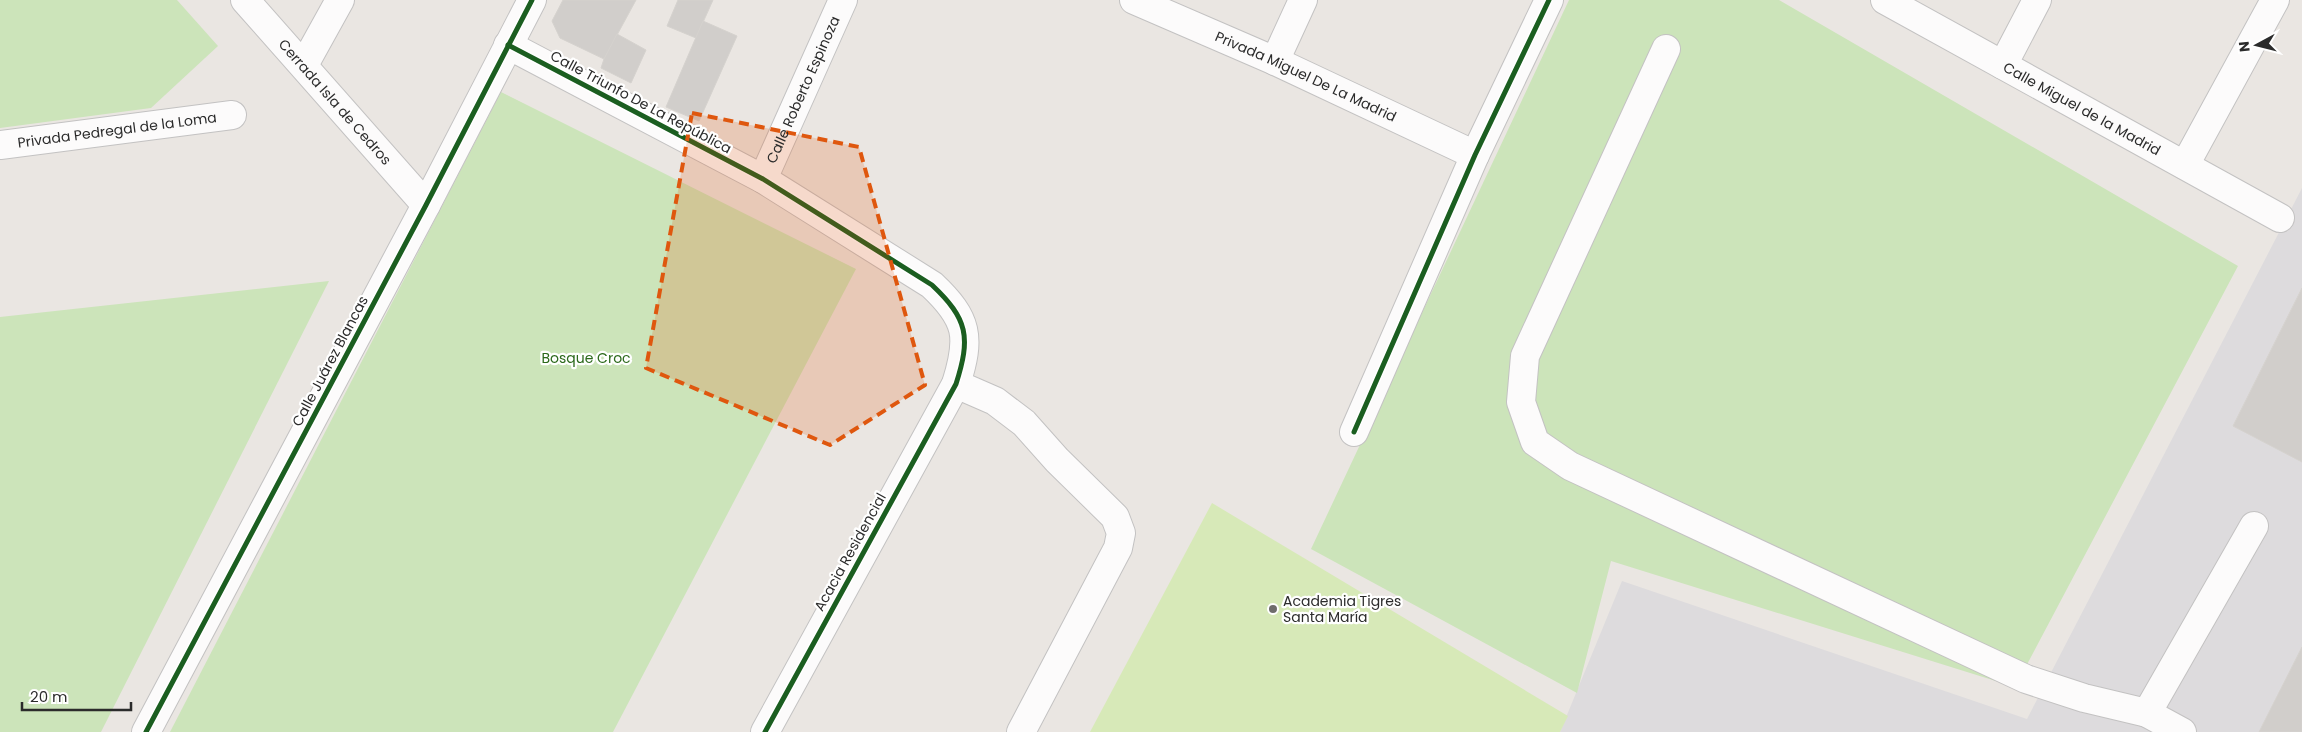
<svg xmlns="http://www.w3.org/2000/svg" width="2302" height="732" viewBox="0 0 2302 732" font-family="Poppins,sans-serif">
<rect width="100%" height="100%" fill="#eae6e2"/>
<path fill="#dddbdd" d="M 2302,188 L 2302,732 L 1560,732 L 1622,581 L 2027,719 Z"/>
<g fill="#cce4ba">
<path d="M 0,0 L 177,0 L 218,46 L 151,108 L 0,128 Z"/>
<path d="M 1569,0 L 1779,0 L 2238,266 L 2015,687 L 1611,561 L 1577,693 L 1311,549 Z"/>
<path d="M 501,92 L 856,269 L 613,732 L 170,732 Z"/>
<path d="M 329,281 L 101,732 L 0,732 L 0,317 Z"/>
</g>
<path fill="#d7e9b8" d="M 1212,503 L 1568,716 L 1560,732 L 1090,732 Z"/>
<g fill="#d1cecb" stroke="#d5d2ce">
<path d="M 563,0 L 636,0 L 604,59 L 560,38 L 552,21 Z"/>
<path d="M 678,0 L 713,0 L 696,38 L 667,26 Z"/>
<path d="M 703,21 L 737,36 L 699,121 L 666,107 Z"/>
<path d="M 617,34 L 646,50 L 631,83 L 601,68 L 604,59 Z"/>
<path d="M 2302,288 L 2302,462 L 2233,426 Z"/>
<path d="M 2302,647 L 2302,732 L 2259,732 Z"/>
</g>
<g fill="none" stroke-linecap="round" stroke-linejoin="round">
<defs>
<g id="minor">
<path id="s1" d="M 245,0 L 426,205"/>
<path id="s2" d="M 1134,0 L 1275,61 L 1475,155"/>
<path id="s3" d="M 1885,0 L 2280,218"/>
<path d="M 508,45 L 763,179 L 932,285 C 968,319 971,337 956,384 L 765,732"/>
<path d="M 1666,49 L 1525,356 L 1521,402 L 1535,442 L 1570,466 L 2026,679 L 2084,698 L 2147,713"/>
<path d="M 1275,61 L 1303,0"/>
<path d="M 304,65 L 340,0"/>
<path d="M 2003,65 L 2037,0"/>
<path id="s4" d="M 0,145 L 232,115"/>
<path d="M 2185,165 L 2275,0"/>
<path id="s5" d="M 763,179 L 843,0"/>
<path d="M 956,384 L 995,401 L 1024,423 L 1057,460 L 1115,517 L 1121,533 L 1118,548 L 1021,732"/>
<path d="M 1354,432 L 1475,155 L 1549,0"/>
<path d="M 146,732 L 426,205 L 532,0"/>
<path d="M 2182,732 L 2147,713 L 2254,526"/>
</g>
</defs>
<use href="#minor" stroke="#c3c2c2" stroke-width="30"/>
<use href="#minor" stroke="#fcfbfb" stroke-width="28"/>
<defs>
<g id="cycleway">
<path d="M 508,45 L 763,179 L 932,285 C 968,319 971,337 956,384 L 765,732"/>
<path d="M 1354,432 L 1475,155 L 1549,0"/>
<path d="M 146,732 L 426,205 L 532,0"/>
</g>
</defs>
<use href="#cycleway" stroke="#fff" stroke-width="8"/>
<use href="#cycleway" stroke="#1b5e20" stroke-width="5"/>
</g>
<path fill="#df570e" fill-opacity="0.2" stroke="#df570e" stroke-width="4" stroke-dasharray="10 6" stroke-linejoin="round" d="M 692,113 L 859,147 L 925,385 L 830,445 L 646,368 Z"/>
<circle fill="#6e6c6b" stroke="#fff" stroke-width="2" cx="1273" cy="609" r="5"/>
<g text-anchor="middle" stroke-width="4.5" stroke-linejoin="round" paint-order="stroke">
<g font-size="14" fill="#2b2b2b" stroke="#fff">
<text dy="5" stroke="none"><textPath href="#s2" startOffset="188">Privada Miguel De La Madrid</textPath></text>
<text dy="5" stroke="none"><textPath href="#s5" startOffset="98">Calle Roberto Espinoza</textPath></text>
<text dy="5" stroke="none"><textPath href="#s1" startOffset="136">Cerrada Isla de Cedros</textPath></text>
<text transform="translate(641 102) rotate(28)" y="5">Calle Triunfo De La República</text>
<text dy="5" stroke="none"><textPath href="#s3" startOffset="225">Calle Miguel de la Madrid</textPath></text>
<text dy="5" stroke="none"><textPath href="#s4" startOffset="118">Privada Pedregal de la Loma</textPath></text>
<text transform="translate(330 361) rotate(-62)" y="5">Calle Juárez Blancas</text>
<text transform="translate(850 552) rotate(-61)" y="5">Acacia Residencial</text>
</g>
<g font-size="14" fill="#2b691b" stroke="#fff">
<text x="586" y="363">Bosque Croc</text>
</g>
<g font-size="14" fill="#2b2b2b" stroke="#fff" text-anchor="start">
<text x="1283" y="606">Academia Tigres<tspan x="1283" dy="16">Santa María</tspan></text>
</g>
</g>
<g transform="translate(2257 45) rotate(263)" stroke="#ffffff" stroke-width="4" paint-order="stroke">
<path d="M0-4L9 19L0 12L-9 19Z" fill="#2b2b2b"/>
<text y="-8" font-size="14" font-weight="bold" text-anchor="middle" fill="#2b2b2b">N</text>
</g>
<path d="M22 702v8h109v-8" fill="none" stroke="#2b2b2b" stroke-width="2.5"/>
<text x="30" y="702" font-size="15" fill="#2b2b2b" stroke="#ffffff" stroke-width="4" paint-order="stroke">20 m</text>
</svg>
